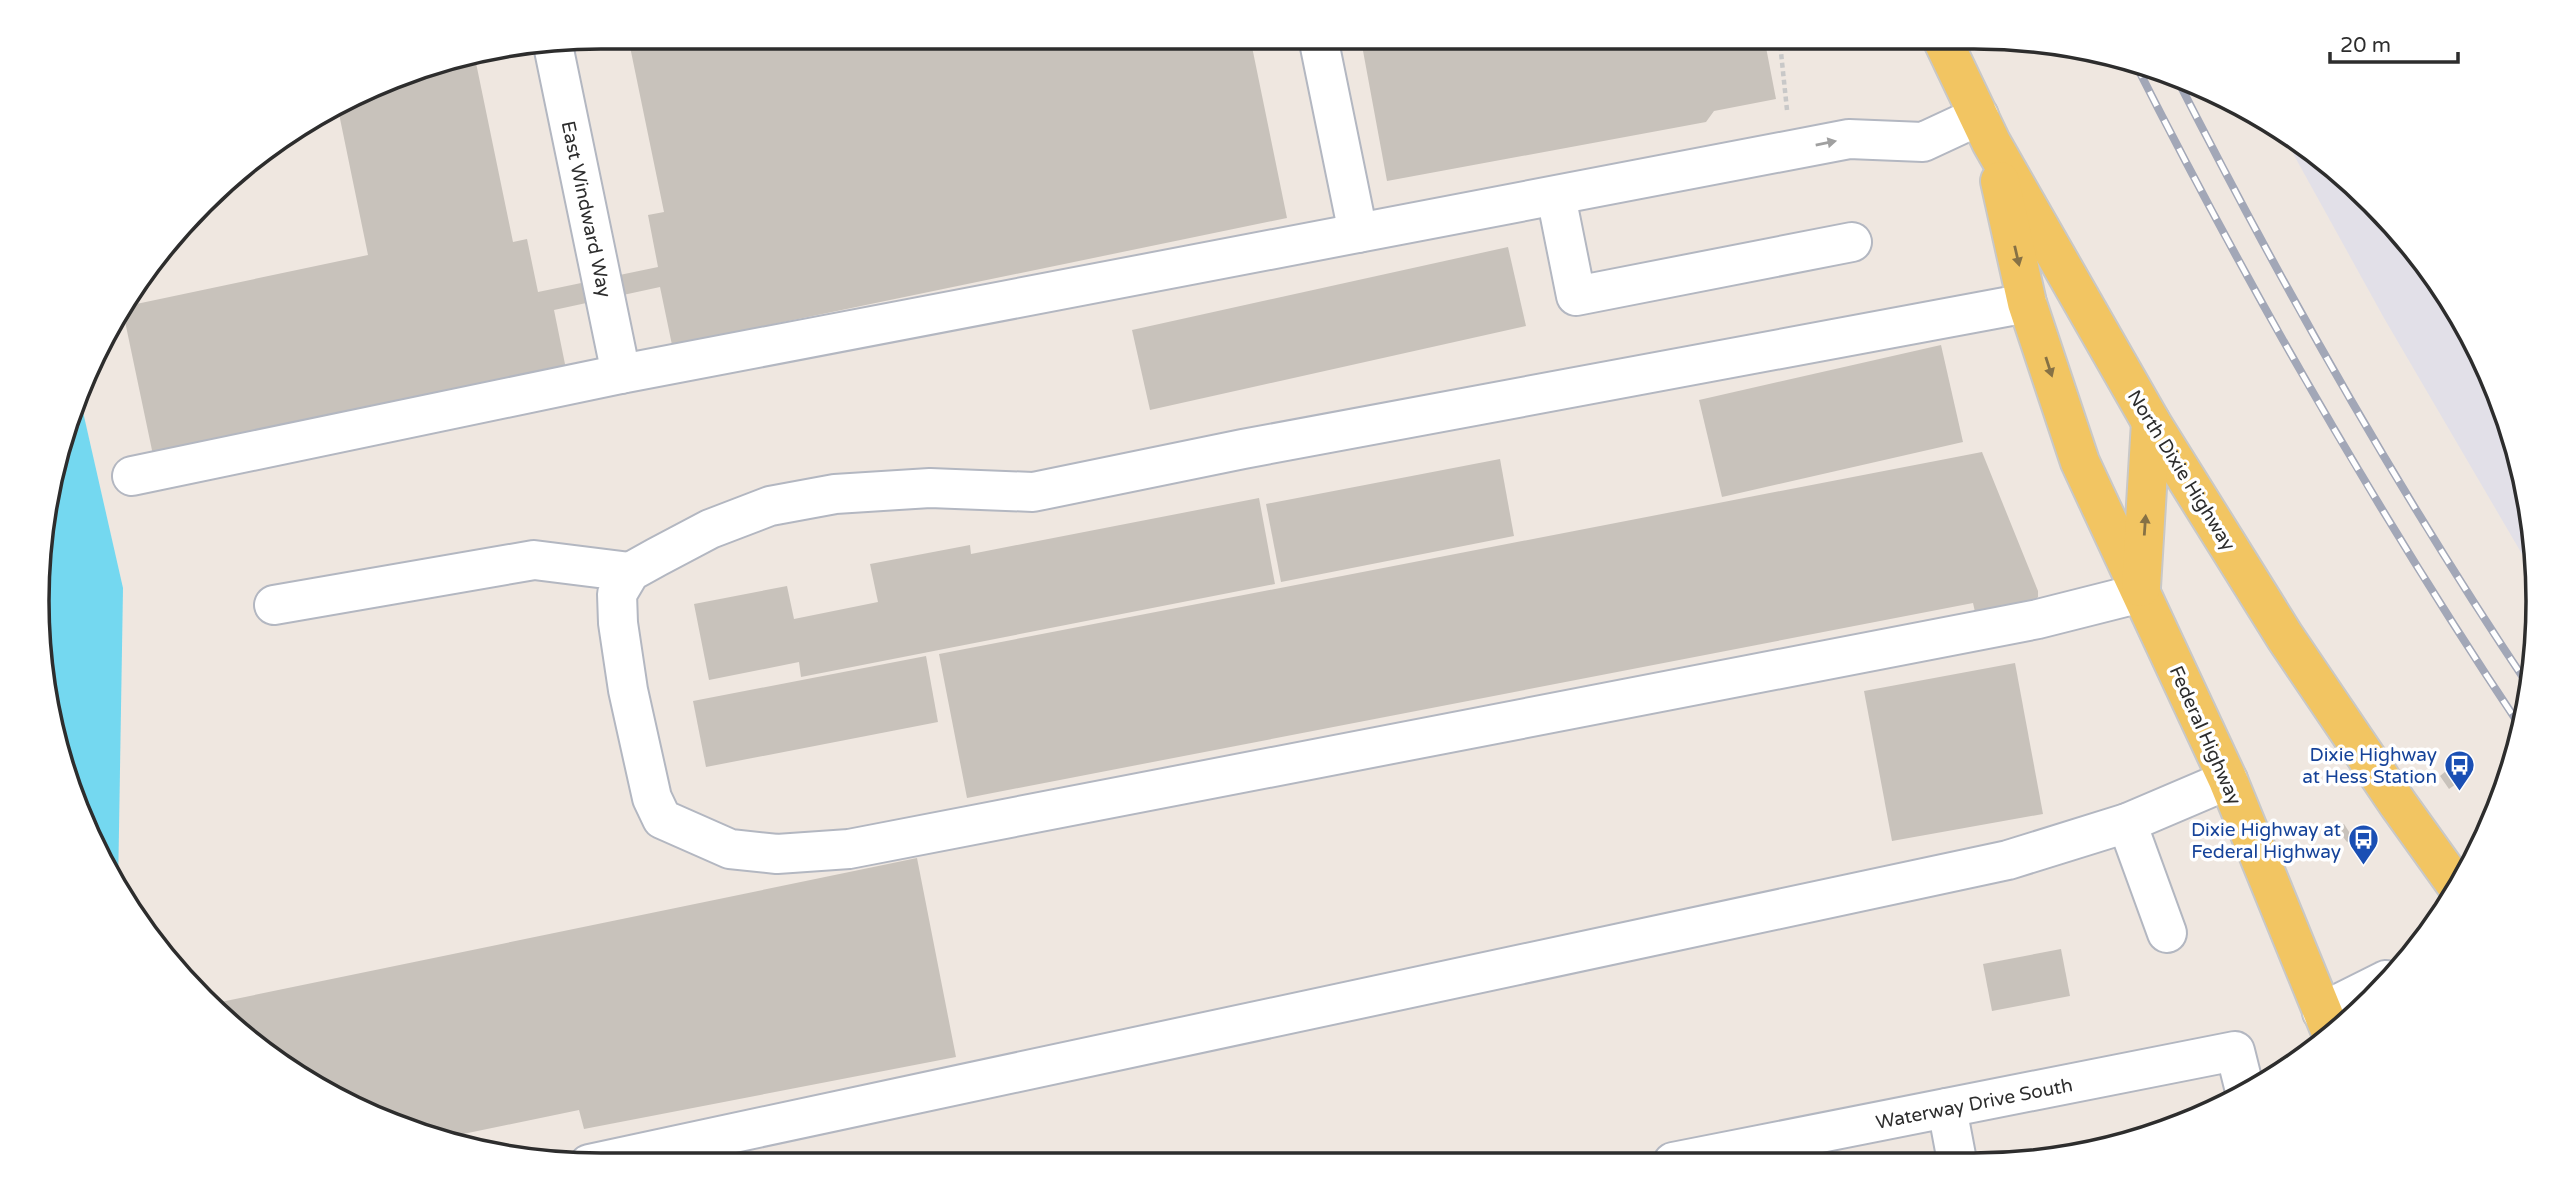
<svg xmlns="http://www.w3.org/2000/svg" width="2575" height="1202" viewBox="0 0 2575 1202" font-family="'Varela Round',sans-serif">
<rect width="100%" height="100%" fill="#efe7e0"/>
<path fill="#e2e0e8" d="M 2279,128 L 2373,202 L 2443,287 L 2495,385 L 2527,491 L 2536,578 L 2384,318 Z"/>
<path fill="#74d8f0" d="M 81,403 L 123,588 L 118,890 L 112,883 L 67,782 L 42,675 L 48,491 Z"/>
<g fill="#c8c2bb">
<path d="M 628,37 L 1250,37 L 1287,218 L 672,345 L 660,287 L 554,310 L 566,369 L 153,455 L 122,307 L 368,255 L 337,104 L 419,67 L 475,58 L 513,242 L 527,239 L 538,292 L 658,267 L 648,215 L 664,212 Z"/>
<path d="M 1376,37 L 1764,37 L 1776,99 L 1714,111 L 1706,122 L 1387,181 L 1361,40 Z"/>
<path d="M 1508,247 L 1526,326 L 1150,410 L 1132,330 Z"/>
<path d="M 1941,345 L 1963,442 L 1722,497 L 1699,400 Z"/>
<path d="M 1982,452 L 2038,591 L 2038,597 L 2034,601 L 1975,612 L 1973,603 L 967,798 L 939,654 Z"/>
<path d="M 1500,459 L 1514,536 L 1281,582 L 1266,504 Z"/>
<path d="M 1259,498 L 1275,584 L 801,677 L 799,662 L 709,680 L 694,604 L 787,586 L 794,619 L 878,602 L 870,564 L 970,545 L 971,554 Z"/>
<path d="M 926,656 L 938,722 L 706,767 L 693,701 Z"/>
<path d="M 2015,663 L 2043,814 L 1892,841 L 1864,691 Z"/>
<path d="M 2446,771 L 2456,784 L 2449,789 L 2440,776 Z"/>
<path d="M 2344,824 L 2353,838 L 2347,842 L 2337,829 Z"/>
<path d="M 917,858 L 956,1057 L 584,1129 L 579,1110 L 439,1139 L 385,1122 L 229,1025 L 211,1004 Z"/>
<path d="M 2061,949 L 2070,996 L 1992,1011 L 1983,964 Z"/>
</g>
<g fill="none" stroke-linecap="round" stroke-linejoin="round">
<defs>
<g id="minor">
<path d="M 1318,37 L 1358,233"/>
<path d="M 553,45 L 621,374"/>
<path d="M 1556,196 L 1576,296 L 1852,242"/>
<path d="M 2027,303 L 1243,449 L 1033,492 L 930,488 L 835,494 L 770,506 L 710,529 L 657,557 L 630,572 L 617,594 L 618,623 L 628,690 L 652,798 L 662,819 L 730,849 L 777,854 L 849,849 L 2038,619 L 2141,593"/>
<path d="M 132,476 L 621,374 L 1849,139 L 1923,142 L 1979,116"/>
<path d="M 274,605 L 534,560 L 630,572"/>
<path d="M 2127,823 L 2167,933"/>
<path d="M 2322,1012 L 2386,980"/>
<path d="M 1947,1108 L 1957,1161"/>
<path d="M 1673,1162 L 2235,1051 L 2245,1091"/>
<path d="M 589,1164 L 2008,860 L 2127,823 L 2228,780"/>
</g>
<g id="major">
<path d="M 1941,37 L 1991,142 L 2151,422 L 2285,637 L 2398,804 L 2456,885"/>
<path d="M 2000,181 L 2027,303 L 2080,462 L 2228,780 L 2332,1035"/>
<path d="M 2141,587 L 2151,422"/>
</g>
</defs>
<use href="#minor" stroke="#b3b7c1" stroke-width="42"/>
<use href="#major" stroke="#c8c8c8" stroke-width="42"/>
<path stroke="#c8c8c8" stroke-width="4.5" stroke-dasharray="5 3.5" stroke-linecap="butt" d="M 1787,110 L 1780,43 L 1809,37"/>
<use href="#minor" stroke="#fff" stroke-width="38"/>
<use href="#major" stroke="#f2c562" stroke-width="38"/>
<defs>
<g id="rail">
<path d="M 2135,63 C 2251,293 2379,515 2522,729"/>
<path d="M 2175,75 C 2282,286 2398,491 2530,688"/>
</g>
</defs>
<use href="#rail" stroke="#a2a7b7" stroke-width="8"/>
<use href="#rail" stroke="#fff" stroke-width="5" stroke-dasharray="16" stroke-linecap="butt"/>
</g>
<defs><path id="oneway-solid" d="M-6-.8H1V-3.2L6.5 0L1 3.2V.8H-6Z" transform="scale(1.75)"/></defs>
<use fill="#a0a0a0" href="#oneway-solid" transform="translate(1826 143) rotate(-11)"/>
<g fill="#867145">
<use href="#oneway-solid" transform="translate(2017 256) rotate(77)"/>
<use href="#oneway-solid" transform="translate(2049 367) rotate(72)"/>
<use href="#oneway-solid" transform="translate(2145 525) rotate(-86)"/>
</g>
<defs>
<symbol id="bus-pin" viewBox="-11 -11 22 30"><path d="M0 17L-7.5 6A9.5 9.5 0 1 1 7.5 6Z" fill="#1a4fb4" stroke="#fff"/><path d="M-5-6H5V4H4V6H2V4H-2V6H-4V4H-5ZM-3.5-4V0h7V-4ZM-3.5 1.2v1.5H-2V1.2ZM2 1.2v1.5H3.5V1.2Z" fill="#fff"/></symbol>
</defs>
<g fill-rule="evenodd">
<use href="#bus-pin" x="2442" y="748" width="35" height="47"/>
<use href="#bus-pin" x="2346" y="822" width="35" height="47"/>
</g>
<g text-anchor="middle" stroke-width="7" stroke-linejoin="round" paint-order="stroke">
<g font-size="19" fill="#2d2d2d" stroke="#fff">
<text transform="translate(587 209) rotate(78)" y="7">East Windward Way</text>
<text transform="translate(2182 470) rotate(58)" y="7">North Dixie Highway</text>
<text transform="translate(2206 735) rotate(66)" y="7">Federal Highway</text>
<text transform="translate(1974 1103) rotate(-11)" y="7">Waterway Drive South</text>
</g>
<g font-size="19" fill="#164399" stroke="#fff" text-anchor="end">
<text x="2437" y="761">Dixie Highway<tspan x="2437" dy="22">at Hess Station</tspan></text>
<text x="2341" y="836">Dixie Highway at<tspan x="2341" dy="22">Federal Highway</tspan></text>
</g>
</g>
<path d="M0 0H2575V1202H0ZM601 49H1974A552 552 0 0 1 2526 601V601A552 552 0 0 1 1974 1153H601A552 552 0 0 1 49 601V601A552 552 0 0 1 601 49Z" fill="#fff" fill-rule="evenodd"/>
<path fill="none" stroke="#2d2d2d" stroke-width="3.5" d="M601 49H1974A552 552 0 0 1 2526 601V601A552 552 0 0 1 1974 1153H601A552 552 0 0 1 49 601V601A552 552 0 0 1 601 49Z"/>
<path d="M2330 52v10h128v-10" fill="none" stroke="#2d2d2d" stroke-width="3.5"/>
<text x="2340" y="52" font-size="21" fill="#2d2d2d" stroke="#ffffff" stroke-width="5" paint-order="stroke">20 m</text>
</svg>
